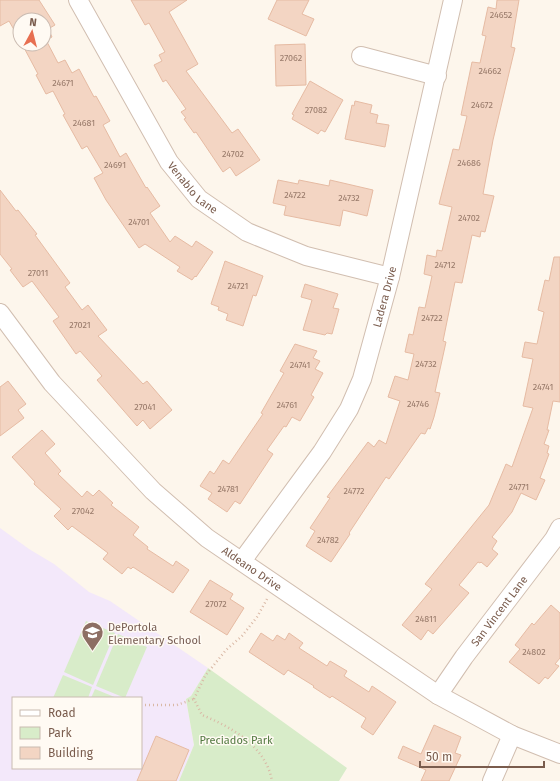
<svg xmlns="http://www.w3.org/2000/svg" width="560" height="781" viewBox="0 0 560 781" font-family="'Fira Sans',sans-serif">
<rect width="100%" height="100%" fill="#fdf6ec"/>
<path fill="#f3e8fa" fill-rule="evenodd" d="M 0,528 L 29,549 L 54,564 L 89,592 L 110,601 L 208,668 L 191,696 L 186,699 L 194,745 L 179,781 L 0,781 ZM 13,698 L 141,698 L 141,768 L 13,768 Z"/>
<g fill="#d8ecc9">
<path d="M 86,621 L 115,633 L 93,685 L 64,672 Z"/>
<path d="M 118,634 L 147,647 L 125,698 L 96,686 Z"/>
<path d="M 208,668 L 347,768 L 339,781 L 179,781 L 194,745 L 186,699 L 191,696 Z"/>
<path d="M 63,675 L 92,687 L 88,698 L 53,698 Z"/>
<path d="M 95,689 L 117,698 L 91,698 Z"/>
</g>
<g fill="#f3d5c3" stroke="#e6bba3">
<path d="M 0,0 L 39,0 L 55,25 L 48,29 L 52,37 L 46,40 L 58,63 L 65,60 L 72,73 L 79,69 L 94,97 L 96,96 L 110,121 L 103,125 L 120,157 L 126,153 L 146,188 L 147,187 L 160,206 L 150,213 L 170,242 L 175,236 L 192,247 L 196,241 L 213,252 L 196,277 L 195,276 L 192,280 L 177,271 L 180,267 L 145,244 L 139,248 L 106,200 L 94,178 L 103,173 L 87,146 L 82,149 L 63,115 L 65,114 L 53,91 L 46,94 L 36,75 L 38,74 L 22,44 L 44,44 L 44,20 L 20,20 L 20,40 L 9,21 L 0,26 Z"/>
<path d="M 131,0 L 187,0 L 169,12 L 198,64 L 186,71 L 232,133 L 238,129 L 260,160 L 236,176 L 230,167 L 223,172 L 196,132 L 194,133 L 184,119 L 186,118 L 181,112 L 186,109 L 166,80 L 163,82 L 154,65 L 162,61 L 159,55 L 165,52 L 149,23 L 145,25 Z"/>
<path d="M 277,0 L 309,0 L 302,14 L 314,19 L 306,36 L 268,19 Z"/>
<path d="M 497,0 L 519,0 L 511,47 L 515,48 L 493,140 L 483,194 L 494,196 L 485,232 L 481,231 L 480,237 L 472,235 L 462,283 L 455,282 L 443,341 L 446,342 L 435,392 L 440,393 L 434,417 L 430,429 L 428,428 L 425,434 L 421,433 L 389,479 L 386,477 L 349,533 L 350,534 L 331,562 L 306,546 L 315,531 L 310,528 L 330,498 L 327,497 L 368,442 L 374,447 L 379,440 L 386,444 L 400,401 L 388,397 L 395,376 L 408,380 L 414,354 L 405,352 L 409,334 L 413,335 L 419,307 L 425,308 L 432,276 L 424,274 L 427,255 L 436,257 L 437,250 L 442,251 L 452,207 L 439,204 L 453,149 L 459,150 L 467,116 L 461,115 L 472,62 L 480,63 L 486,36 L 482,35 L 488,7 L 496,9 Z"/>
<path d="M 305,44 L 306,85 L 276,86 L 275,45 Z"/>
<path d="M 310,81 L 343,100 L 325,132 L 321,130 L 318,134 L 292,119 L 294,115 L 292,114 Z"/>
<path d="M 355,101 L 372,105 L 370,113 L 378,115 L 376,123 L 389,125 L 385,147 L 345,139 L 352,105 L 354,106 Z"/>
<path d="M 278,180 L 298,184 L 299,180 L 329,186 L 330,180 L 373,190 L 367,216 L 343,210 L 340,226 L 284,215 L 286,206 L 273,203 Z"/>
<path d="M 0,190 L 16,211 L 18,210 L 37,234 L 35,235 L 70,283 L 65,287 L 82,310 L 88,305 L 107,330 L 98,336 L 143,384 L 147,381 L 172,410 L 150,429 L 143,420 L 137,426 L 97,380 L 102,376 L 80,351 L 76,354 L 53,321 L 59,317 L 32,281 L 23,287 L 10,270 L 12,269 L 0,254 Z"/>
<path d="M 554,257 L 560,257 L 560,402 L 553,401 L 547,430 L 549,430 L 544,444 L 549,446 L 547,453 L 549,454 L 540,478 L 545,480 L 536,500 L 521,493 L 512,512 L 492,537 L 497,541 L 492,549 L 498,554 L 487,567 L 481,562 L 480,563 L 478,562 L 459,585 L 469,593 L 433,634 L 428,630 L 421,640 L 402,625 L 432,589 L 425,584 L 489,505 L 506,464 L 512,467 L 533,408 L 523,406 L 533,359 L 522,357 L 525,342 L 537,344 L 544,312 L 538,310 L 545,280 L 549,281 Z"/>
<path d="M 225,261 L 263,276 L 256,296 L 253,295 L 243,326 L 226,320 L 228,314 L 218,310 L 219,307 L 211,304 Z"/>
<path d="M 305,284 L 338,294 L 333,308 L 339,309 L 332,334 L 327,333 L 325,335 L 303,330 L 312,300 L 301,297 Z"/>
<path d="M 295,344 L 317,351 L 313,358 L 320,361 L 315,369 L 323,373 L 311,395 L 314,397 L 300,421 L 292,417 L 286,427 L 284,426 L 267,450 L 273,454 L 240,504 L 235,501 L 227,512 L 208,499 L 212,493 L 200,486 L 210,471 L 214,474 L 223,460 L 229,464 L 263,414 L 261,413 L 284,373 L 280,371 Z"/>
<path d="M 8,381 L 26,404 L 18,410 L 24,418 L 0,436 L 0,387 Z"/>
<path d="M 42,430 L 55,444 L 45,453 L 61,471 L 58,474 L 82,497 L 87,491 L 93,496 L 99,490 L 113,503 L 111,505 L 139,527 L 133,535 L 148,547 L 147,549 L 173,566 L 176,561 L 189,570 L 173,593 L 133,567 L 131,569 L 128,567 L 122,574 L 103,559 L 108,553 L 72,526 L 68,530 L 54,516 L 61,509 L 34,484 L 35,482 L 12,457 Z"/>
<path d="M 210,580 L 233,594 L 230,599 L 244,608 L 227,635 L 190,612 Z"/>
<path d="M 551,605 L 560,613 L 560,658 L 555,664 L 559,666 L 548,679 L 545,677 L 539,684 L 509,662 L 520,649 L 515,645 L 532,623 L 534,625 Z"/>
<path d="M 261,633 L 273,641 L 277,635 L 285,640 L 289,633 L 303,643 L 299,648 L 327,666 L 330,661 L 347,671 L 344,676 L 369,692 L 372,686 L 396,702 L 373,735 L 361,727 L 366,718 L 332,696 L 330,698 L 313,687 L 314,686 L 288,670 L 284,675 L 249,652 Z"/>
<path d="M 434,725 L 461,737 L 455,753 L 461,755 L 449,781 L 421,781 L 426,770 L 398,758 L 403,746 L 421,754 Z"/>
<path d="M 156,736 L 189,750 L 176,781 L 137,781 Z"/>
</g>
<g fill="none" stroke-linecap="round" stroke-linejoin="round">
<defs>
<g id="minor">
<path id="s1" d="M 78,0 L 169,162 L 199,199 L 247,232 L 306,256 L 390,277"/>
<path d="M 361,56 L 437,76"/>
<path id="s2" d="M 0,313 L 52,383 L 153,491 L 207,538 L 438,695 L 512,735 L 560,754"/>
<path id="s3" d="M 242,561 L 322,452 L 349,409 L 362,379 L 390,277 L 453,0"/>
<path id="s4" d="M 438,695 L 464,657 L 554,539 L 560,528"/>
<path d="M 492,781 L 512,735"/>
</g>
</defs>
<use href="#minor" stroke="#d1beb0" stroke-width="20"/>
<g stroke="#d9b8a5" stroke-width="2.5" stroke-dasharray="1 3" stroke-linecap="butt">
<path d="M 267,599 L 257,617 L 242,636 L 226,650 L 205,676 L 194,699 L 202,715 C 231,727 266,746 272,781"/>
<path d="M 141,705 L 177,705 L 194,699"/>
</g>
<use href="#minor" stroke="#fff" stroke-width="18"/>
</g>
<defs>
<symbol id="school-pin" viewBox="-11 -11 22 30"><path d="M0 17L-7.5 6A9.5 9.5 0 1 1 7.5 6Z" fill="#8d6e63" stroke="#fffaf3"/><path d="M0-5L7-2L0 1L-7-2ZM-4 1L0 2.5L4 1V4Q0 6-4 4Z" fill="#fff"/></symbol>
</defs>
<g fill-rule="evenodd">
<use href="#school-pin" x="80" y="620" width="25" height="34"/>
</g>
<g text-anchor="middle" stroke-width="3" stroke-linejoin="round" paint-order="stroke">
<g font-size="9" fill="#987a6a">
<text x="501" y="18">24652</text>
<text x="291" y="61">27062</text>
<text x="490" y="74">24662</text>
<text x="63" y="86">24671</text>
<text x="482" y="108">24672</text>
<text x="316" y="113">27082</text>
<text x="84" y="126">24681</text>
<text x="233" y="157">24702</text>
<text x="469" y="166">24686</text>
<text x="115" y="168">24691</text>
<text x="295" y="198">24722</text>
<text x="349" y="201">24732</text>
<text x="469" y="221">24702</text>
<text x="139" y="225">24701</text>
<text x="445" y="268">24712</text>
<text x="38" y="276">27011</text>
<text x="238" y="289">24721</text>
<text x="432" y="321">24722</text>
<text x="80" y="328">27021</text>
<text x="426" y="367">24732</text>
<text x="300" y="368">24741</text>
<text x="543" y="390">24741</text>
<text x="418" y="407">24746</text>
<text x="287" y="408">24761</text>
<text x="145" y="410">27041</text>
<text x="519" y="490">24771</text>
<text x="228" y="492">24781</text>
<text x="354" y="494">24772</text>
<text x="83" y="514">27042</text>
<text x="328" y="543">24782</text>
<text x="216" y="607">27072</text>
<text x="426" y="622">24811</text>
<text x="534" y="655">24802</text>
</g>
<g font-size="11" fill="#7a5c4d" stroke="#fffaf3">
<text dy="4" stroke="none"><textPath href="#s1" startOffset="221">Venablo Lane</textPath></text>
<text dy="4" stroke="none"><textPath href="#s3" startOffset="304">Ladera Drive</textPath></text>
<text dy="4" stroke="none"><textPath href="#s2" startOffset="361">Aldeano Drive</textPath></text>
<text dy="4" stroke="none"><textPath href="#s4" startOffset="104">San Vincent Lane</textPath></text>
</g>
<g font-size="11" fill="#785e54" stroke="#fffaf3" text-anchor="start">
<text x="108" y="631">DePortola<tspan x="108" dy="13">Elementary School</tspan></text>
</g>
<g font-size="11" fill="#537a41" stroke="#fffaf3">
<text x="236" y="744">Preciados Park</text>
</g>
</g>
<rect x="12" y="697" width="130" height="72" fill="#fffaf3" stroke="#cabbb1"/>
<rect x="20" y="710" width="20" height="6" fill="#ffffff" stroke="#cabbb1"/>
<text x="48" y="717" font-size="12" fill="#7a5c4d">Road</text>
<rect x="20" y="727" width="20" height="12" fill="#d8ecc9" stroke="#cabbb1"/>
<text x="48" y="737" font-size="12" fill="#7a5c4d">Park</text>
<rect x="20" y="747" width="20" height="12" fill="#f3d5c3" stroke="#cabbb1"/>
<text x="48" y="757" font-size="12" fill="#7a5c4d">Building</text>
<g transform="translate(32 32) rotate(7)"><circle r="19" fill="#fffaf3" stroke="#cabbb1"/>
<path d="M0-3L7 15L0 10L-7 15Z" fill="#e76f51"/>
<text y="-6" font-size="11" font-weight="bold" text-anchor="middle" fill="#7a5c4d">N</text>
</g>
<path d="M420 761v6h124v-6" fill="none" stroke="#7a5c4d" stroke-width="2"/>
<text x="426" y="761" font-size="12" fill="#7a5c4d" stroke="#fffaf3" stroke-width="3" paint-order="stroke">50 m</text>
</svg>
